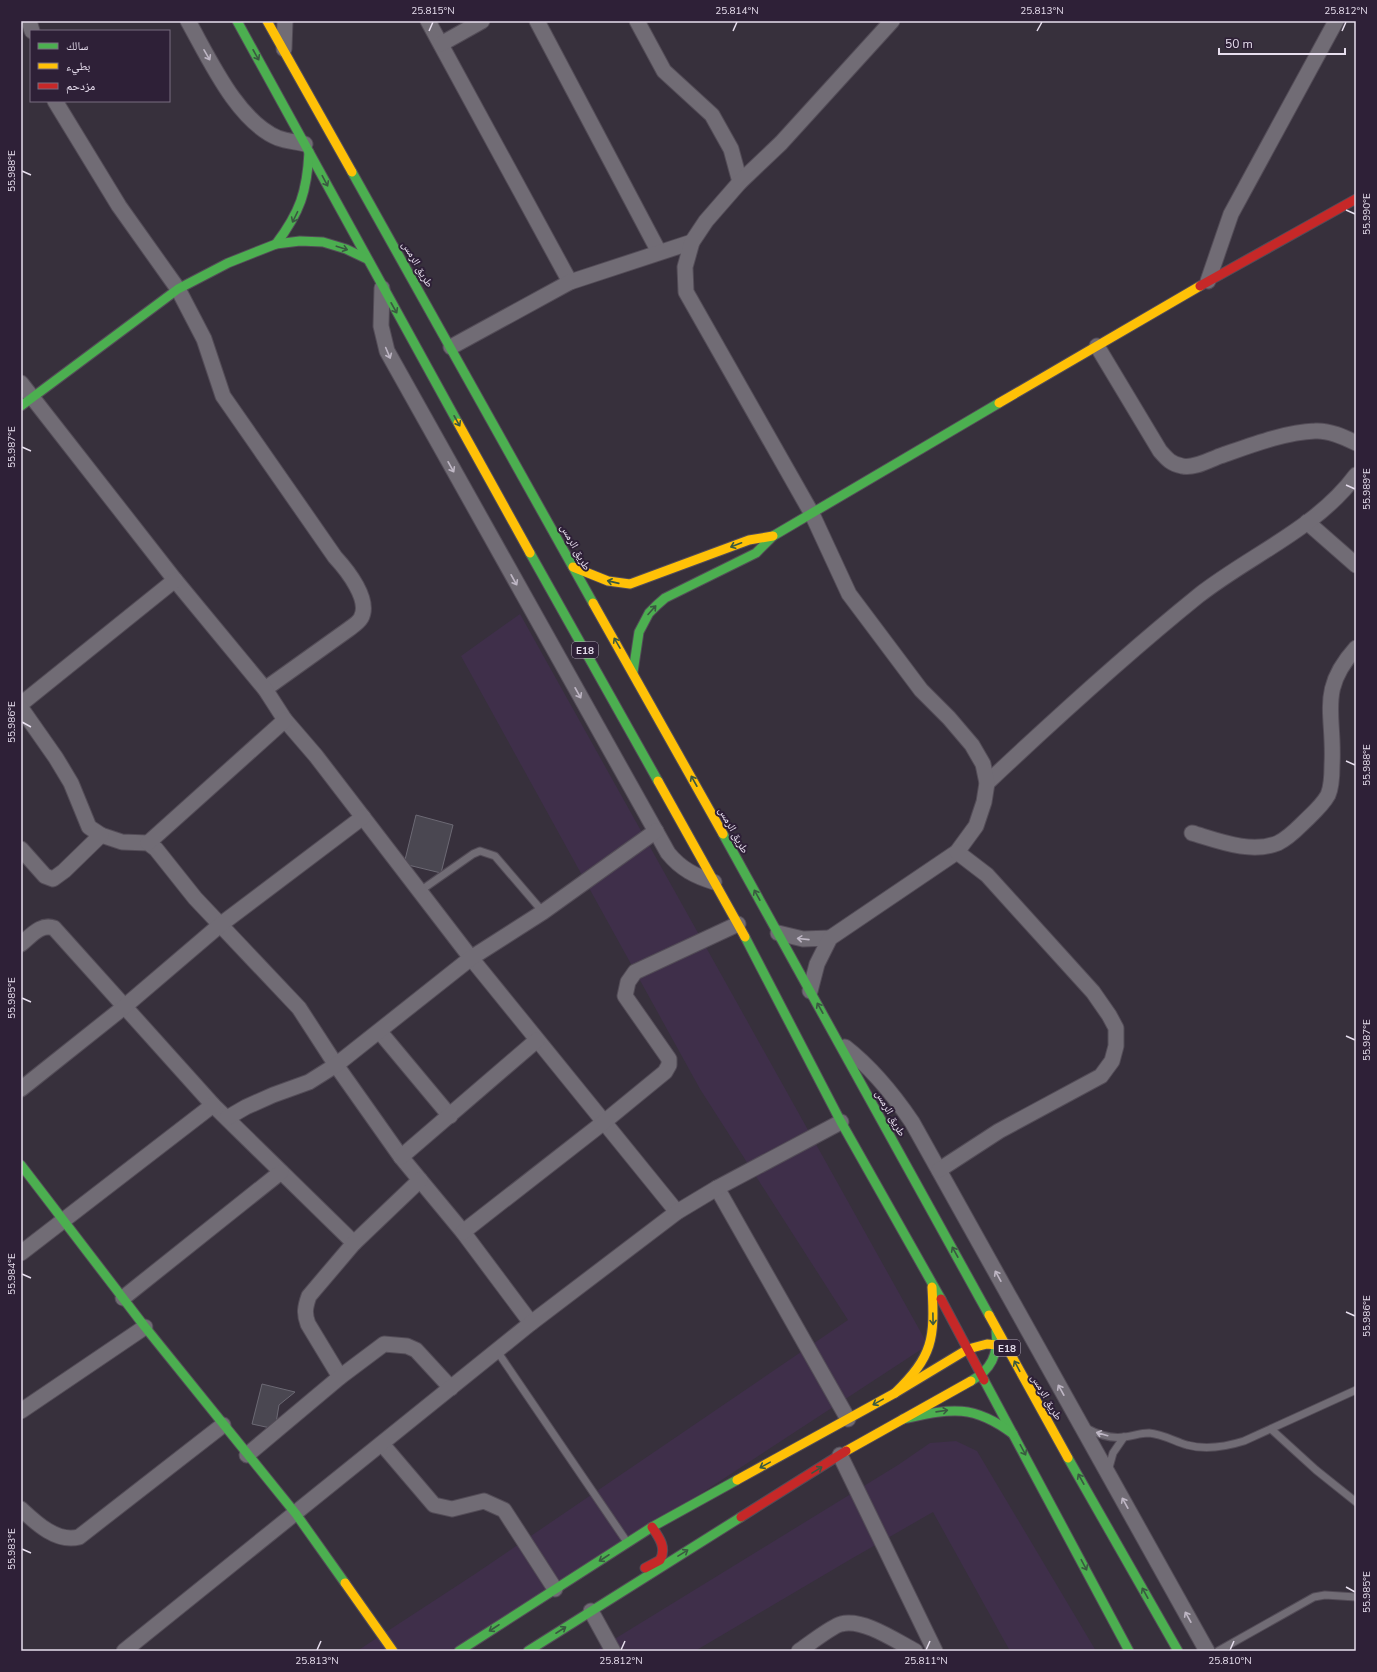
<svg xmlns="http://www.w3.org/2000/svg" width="1377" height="1672" viewBox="0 0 1377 1672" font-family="'Nunito Sans','Noto Naskh Arabic',sans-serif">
<rect width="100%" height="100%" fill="#37303c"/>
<g fill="#3f2f4a">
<path d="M 520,614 L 928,1345 L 555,1589 L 458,1651 L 357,1651 L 475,1574 L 848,1320 L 700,1089 L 461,656 Z"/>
<path d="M 956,1441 L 977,1451 L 1096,1651 L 1010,1651 L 933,1512 L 851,1559 L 695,1651 L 595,1651 L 898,1465 L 930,1443 Z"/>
</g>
<g fill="#4a4751" stroke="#6c6974">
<path d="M 416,815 L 453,825 L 441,873 L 404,864 Z"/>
<path d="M 262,1384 L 295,1392 L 279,1405 L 275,1429 L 252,1424 Z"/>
</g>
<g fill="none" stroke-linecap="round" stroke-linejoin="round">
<defs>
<g id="lane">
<path d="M 420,891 L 473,854 L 480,851 L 495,856 L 543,912"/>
<path d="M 497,1351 L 627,1542"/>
<path d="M 1086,1428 C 1097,1434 1111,1439 1124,1437 C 1133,1436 1140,1433 1149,1433 C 1162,1434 1174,1441 1187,1445 C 1206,1450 1225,1447 1244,1441 L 1356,1390"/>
<path d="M 1271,1429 L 1316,1470 L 1356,1502"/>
<path d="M 1108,1471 L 1113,1453 L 1124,1437"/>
<path d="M 1218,1651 L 1314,1597 L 1325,1595 L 1356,1597"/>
</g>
<g id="street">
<path d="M 29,21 L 32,31"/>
<path d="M 188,21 C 209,58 237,121 278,138 C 286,141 297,142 305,144"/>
<path d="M 428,21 L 570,282"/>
<path d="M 537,21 L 659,252"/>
<path d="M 637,21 L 664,71 L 712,115 L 731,149 L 740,182"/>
<path d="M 441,44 L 482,21"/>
<path d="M 284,49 L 285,21"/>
<path d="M 55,101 L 119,206 L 178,289 L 204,339 L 223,396 L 335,557 C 347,570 371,600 361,618 C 359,622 353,626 349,629 L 265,689"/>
<path d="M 1208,281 L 1231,214 L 1336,21"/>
<path d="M 382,288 L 381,326 L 387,351 L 668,853 C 681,869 695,876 714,882"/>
<path d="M 1097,346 L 1160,451 C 1167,459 1171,464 1182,466 C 1194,469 1209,460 1220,456 C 1249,446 1285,432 1315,431 C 1329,430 1344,437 1356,443"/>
<path d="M 451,347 L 570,282 L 692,242"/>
<path d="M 21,383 L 175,580 L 265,689 L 285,720 L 316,756 L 471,958 L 677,1212"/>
<path d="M 1307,522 L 1356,565"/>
<path d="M 21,704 L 175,580"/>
<path d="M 21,708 L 56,758 L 71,783 L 89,827 L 101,835 L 122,842 L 148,843 L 156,849 L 195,898 L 299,1008 L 336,1065 L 401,1157 L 463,1232 L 531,1323"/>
<path d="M 987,783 C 1056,718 1125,655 1198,596 C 1250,555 1316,529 1356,475"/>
<path d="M 1192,833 C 1219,841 1251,854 1278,843 C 1286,839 1295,831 1302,824 C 1311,815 1322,806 1328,795 C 1332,786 1332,774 1332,765 C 1335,714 1317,691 1356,648"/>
<path d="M 148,843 L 285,720"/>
<path d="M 21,849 L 45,876 L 53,879 L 64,871 L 101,835"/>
<path d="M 778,933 L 803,939 L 830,938"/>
<path d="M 21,944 C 31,936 41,923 54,928 L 213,1105 L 354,1243"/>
<path d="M 810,991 L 817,964 L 830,938 L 957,852 L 976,826 L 984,802 L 987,783 L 983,764 L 972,745 L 949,718 L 921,690 L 849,594 L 812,514 L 686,292 L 685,267 L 692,242 L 706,221 L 740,182 L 781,143 L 892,21"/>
<path d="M 380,1032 L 450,1116"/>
<path d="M 845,1047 C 872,1068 893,1094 912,1122 L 1207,1651"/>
<path d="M 21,1089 L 124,1007 L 220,925 L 363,817"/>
<path d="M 227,1118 L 246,1107 L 273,1095 L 309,1082 L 336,1065 L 471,958 L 543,912 L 656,831"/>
<path d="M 401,1157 L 537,1040"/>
<path d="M 939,1170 L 999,1131 L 1101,1076 L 1112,1061 L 1116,1046 L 1116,1028 L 1109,1015 L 1093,992 L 987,875 L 957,852"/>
<path d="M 717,1188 L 848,1419"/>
<path d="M 463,1232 L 604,1122 L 665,1072 L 669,1065 L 669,1059 L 625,996 L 628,982 L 635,972 L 738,924"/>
<path d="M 21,1253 L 213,1105"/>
<path d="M 123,1298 L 281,1172"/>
<path d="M 340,1377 L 308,1324 C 304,1314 305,1307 309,1296 L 354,1243 L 420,1180"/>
<path d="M 21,1411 L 145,1327"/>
<path d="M 382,1444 L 434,1505 L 452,1509 L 484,1501 L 504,1510 L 555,1589"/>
<path d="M 247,1455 L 340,1377 L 384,1344 L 407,1346 L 416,1350 L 451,1388"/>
<path d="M 840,1455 L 935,1651"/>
<path d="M 21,1509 C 36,1523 57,1543 79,1537 L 223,1425"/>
<path d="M 591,1611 L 613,1651"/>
<path d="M 124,1651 L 531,1323 L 677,1212 L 717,1188 L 841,1122"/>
<path d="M 799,1651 C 808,1645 832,1626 841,1624 C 863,1618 896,1641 915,1651"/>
</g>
<g id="fast">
<path d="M 237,21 L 458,423"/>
<path d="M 352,172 L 593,603"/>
<path d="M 276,244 C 300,212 307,192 309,152"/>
<path d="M 21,406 L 178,289 L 228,263 L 276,244 L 300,241 L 323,242 L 346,249 L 367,259"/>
<path d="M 530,553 L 658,781"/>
<path d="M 633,672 L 639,632 L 649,613 L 657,605 L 665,598 L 756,553 L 773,536 L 999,403"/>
<path d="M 723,834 L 989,1315"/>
<path d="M 745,937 L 841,1122 L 941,1299"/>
<path d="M 21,1165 L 145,1327 L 296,1514 L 345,1583"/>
<path d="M 984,1380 L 1129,1651"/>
<path d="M 971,1381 C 991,1370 999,1354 996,1331"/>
<path d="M 903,1419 C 950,1409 972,1403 1013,1434"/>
<path d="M 1068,1458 L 1178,1651"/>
<path d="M 459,1651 L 652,1527 L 737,1480"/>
<path d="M 528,1651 L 741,1517"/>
</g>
<g id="slow">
<path d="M 267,21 L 352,172"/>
<path d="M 999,403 L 1200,286"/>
<path d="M 458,423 L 530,553"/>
<path d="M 573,567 L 608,581 L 630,584 L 749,540 L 773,536"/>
<path d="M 593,603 L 723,834"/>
<path d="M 658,781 L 745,937"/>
<path d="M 989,1315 L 1068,1458"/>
<path d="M 895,1393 C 933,1356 935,1339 932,1287"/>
<path d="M 846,1451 L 971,1381"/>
<path d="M 737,1480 L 895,1393 L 968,1349 L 987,1344 L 997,1345 L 1007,1349"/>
<path d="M 345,1583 L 393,1651"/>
</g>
<g id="jam">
<path d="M 1200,286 L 1356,199"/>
<path d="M 941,1299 L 984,1380"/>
<path d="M 741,1517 L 846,1451"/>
<path d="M 645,1568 L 660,1560 C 667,1548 659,1537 652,1527"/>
</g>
</defs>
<use href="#lane" stroke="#534c57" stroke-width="9"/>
<use href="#street" stroke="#534c57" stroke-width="17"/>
<use href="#fast" stroke="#534c57" stroke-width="11"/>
<use href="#slow" stroke="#534c57" stroke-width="11"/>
<use href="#jam" stroke="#534c57" stroke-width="11"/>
<use href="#lane" stroke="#716c75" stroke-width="7"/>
<use href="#street" stroke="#716c75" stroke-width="15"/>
<use href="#fast" stroke="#4caf50" stroke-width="9"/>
<use href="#slow" stroke="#ffc107" stroke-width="9"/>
<use href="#jam" stroke="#c62828" stroke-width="9"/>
</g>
<defs><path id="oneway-shaft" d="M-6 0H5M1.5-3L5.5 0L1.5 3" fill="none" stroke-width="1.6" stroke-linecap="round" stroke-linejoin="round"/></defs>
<g stroke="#beb6c4">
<use href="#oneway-shaft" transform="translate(207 55) rotate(60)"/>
<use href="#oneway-shaft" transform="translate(388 353) rotate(67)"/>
<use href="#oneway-shaft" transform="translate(451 467) rotate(61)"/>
<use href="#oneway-shaft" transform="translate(514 580) rotate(61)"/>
<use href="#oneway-shaft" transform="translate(578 693) rotate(61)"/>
<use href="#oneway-shaft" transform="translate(803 939) rotate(-174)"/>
<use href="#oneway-shaft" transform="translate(998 1276) rotate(-119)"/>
<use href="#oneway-shaft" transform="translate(1061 1390) rotate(-119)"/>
<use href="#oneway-shaft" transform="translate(1102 1434) rotate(-164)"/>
<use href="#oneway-shaft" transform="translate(1125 1503) rotate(-119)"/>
<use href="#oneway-shaft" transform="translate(1188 1617) rotate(-119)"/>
</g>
<g stroke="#3a5941">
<use href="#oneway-shaft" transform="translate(256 55) rotate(61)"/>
<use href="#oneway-shaft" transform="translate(325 181) rotate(62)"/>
<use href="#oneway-shaft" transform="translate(295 217) rotate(116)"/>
<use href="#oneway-shaft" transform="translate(342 248) rotate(18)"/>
<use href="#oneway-shaft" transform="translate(394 308) rotate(61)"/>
<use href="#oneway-shaft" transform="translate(457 421) rotate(61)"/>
<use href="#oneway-shaft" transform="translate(736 545) rotate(159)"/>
<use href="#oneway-shaft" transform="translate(613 582) rotate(-167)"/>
<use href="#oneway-shaft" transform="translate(652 610) rotate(-48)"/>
<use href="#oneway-shaft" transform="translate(617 643) rotate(-120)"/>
<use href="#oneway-shaft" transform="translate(694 781) rotate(-119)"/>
<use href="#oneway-shaft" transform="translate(757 895) rotate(-119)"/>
<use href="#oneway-shaft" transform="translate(820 1008) rotate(-119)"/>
<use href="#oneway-shaft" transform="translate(955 1252) rotate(-119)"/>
<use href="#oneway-shaft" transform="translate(933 1319) rotate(89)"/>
<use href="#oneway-shaft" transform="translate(1017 1366) rotate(-118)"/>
<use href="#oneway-shaft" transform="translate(878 1402) rotate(151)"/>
<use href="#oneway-shaft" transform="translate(942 1411) rotate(-8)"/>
<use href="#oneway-shaft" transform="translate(1023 1450) rotate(62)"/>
<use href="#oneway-shaft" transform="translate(765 1465) rotate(151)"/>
<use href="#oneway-shaft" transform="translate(817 1470) rotate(-32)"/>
<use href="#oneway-shaft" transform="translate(1081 1479) rotate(-119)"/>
<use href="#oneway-shaft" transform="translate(683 1553) rotate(-32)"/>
<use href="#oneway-shaft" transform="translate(604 1558) rotate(147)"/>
<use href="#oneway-shaft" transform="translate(1084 1565) rotate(62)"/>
<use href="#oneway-shaft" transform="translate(1145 1593) rotate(-119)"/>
<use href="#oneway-shaft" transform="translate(494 1628) rotate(147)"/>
<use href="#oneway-shaft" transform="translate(561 1630) rotate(-33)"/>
</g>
<path fill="none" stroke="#e7deee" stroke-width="1.5" d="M 429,31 L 433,22M 733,31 L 737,22M 1037,31 L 1042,22M 1342,31 L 1346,22M 22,171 L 31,175M 1346,210 L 1355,214M 22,447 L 31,451M 1346,485 L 1355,489M 22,722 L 31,727M 1346,761 L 1355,765M 22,998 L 31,1002M 1346,1036 L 1355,1040M 22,1274 L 31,1278M 1346,1312 L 1355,1316M 22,1549 L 31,1553M 1346,1587 L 1355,1592M 317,1650 L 321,1641M 621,1650 L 625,1641M 926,1650 L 930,1641M 1230,1650 L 1234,1641"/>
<g text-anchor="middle" stroke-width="4" stroke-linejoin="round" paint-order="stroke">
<g fill="#2e2037" stroke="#b0a5b7" stroke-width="1">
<rect x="572" y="642" width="26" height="16" rx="3"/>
<rect x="994" y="1340" width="26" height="16" rx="3"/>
</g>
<g font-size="10" font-weight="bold" fill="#e7deee">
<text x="585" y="654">E18</text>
<text x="1007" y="1352">E18</text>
</g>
<g font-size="11" fill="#e7deee" stroke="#2e2037">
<text transform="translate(418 264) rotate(60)" y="4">طريق الرمس</text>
<text transform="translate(576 547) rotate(61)" y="4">طريق الرمس</text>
<text transform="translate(734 830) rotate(61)" y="4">طريق الرمس</text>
<text transform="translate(891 1113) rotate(61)" y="4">طريق الرمس</text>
<text transform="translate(1047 1397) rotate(60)" y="4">طريق الرمس</text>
</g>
</g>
<rect width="1377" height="1672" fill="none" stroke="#2e2037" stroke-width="44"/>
<rect x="30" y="30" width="140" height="72" fill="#2e2037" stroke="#786c80"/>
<rect x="38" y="43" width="20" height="6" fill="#4caf50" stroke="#786c80"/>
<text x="66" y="50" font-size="12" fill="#e7deee">سالك</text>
<rect x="38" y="63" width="20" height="6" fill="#ffc107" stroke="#786c80"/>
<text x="66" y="70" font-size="12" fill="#e7deee">بطيء</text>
<rect x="38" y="83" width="20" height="6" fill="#c62828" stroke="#786c80"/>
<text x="66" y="90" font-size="12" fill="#e7deee">مزدحم</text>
<path d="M1219 48v6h126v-6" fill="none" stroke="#e7deee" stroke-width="2"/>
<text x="1225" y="48" font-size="12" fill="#e7deee" stroke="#2e2037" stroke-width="3" paint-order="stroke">50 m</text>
<rect x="22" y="22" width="1333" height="1628" fill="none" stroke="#e7deee" stroke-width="1.5"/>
<g font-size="10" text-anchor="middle" fill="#e7deee">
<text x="433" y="14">25.815°N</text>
<text x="737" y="14">25.814°N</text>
<text x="1042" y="14">25.813°N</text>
<text x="1346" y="14">25.812°N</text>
<text transform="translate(11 171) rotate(-90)" y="4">55.988°E</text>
<text transform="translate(1366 214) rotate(-90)" y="4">55.990°E</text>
<text transform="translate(11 447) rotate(-90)" y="4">55.987°E</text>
<text transform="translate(1366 489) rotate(-90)" y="4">55.989°E</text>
<text transform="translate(11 722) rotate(-90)" y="4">55.986°E</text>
<text transform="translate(1366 765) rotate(-90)" y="4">55.988°E</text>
<text transform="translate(11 998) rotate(-90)" y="4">55.985°E</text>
<text transform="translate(1366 1040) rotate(-90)" y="4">55.987°E</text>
<text transform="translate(11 1274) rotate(-90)" y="4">55.984°E</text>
<text transform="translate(1366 1316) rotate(-90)" y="4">55.986°E</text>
<text transform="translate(11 1549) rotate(-90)" y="4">55.983°E</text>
<text transform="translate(1366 1592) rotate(-90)" y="4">55.985°E</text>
<text x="317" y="1664">25.813°N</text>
<text x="621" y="1664">25.812°N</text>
<text x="926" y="1664">25.811°N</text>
<text x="1230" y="1664">25.810°N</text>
</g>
</svg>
